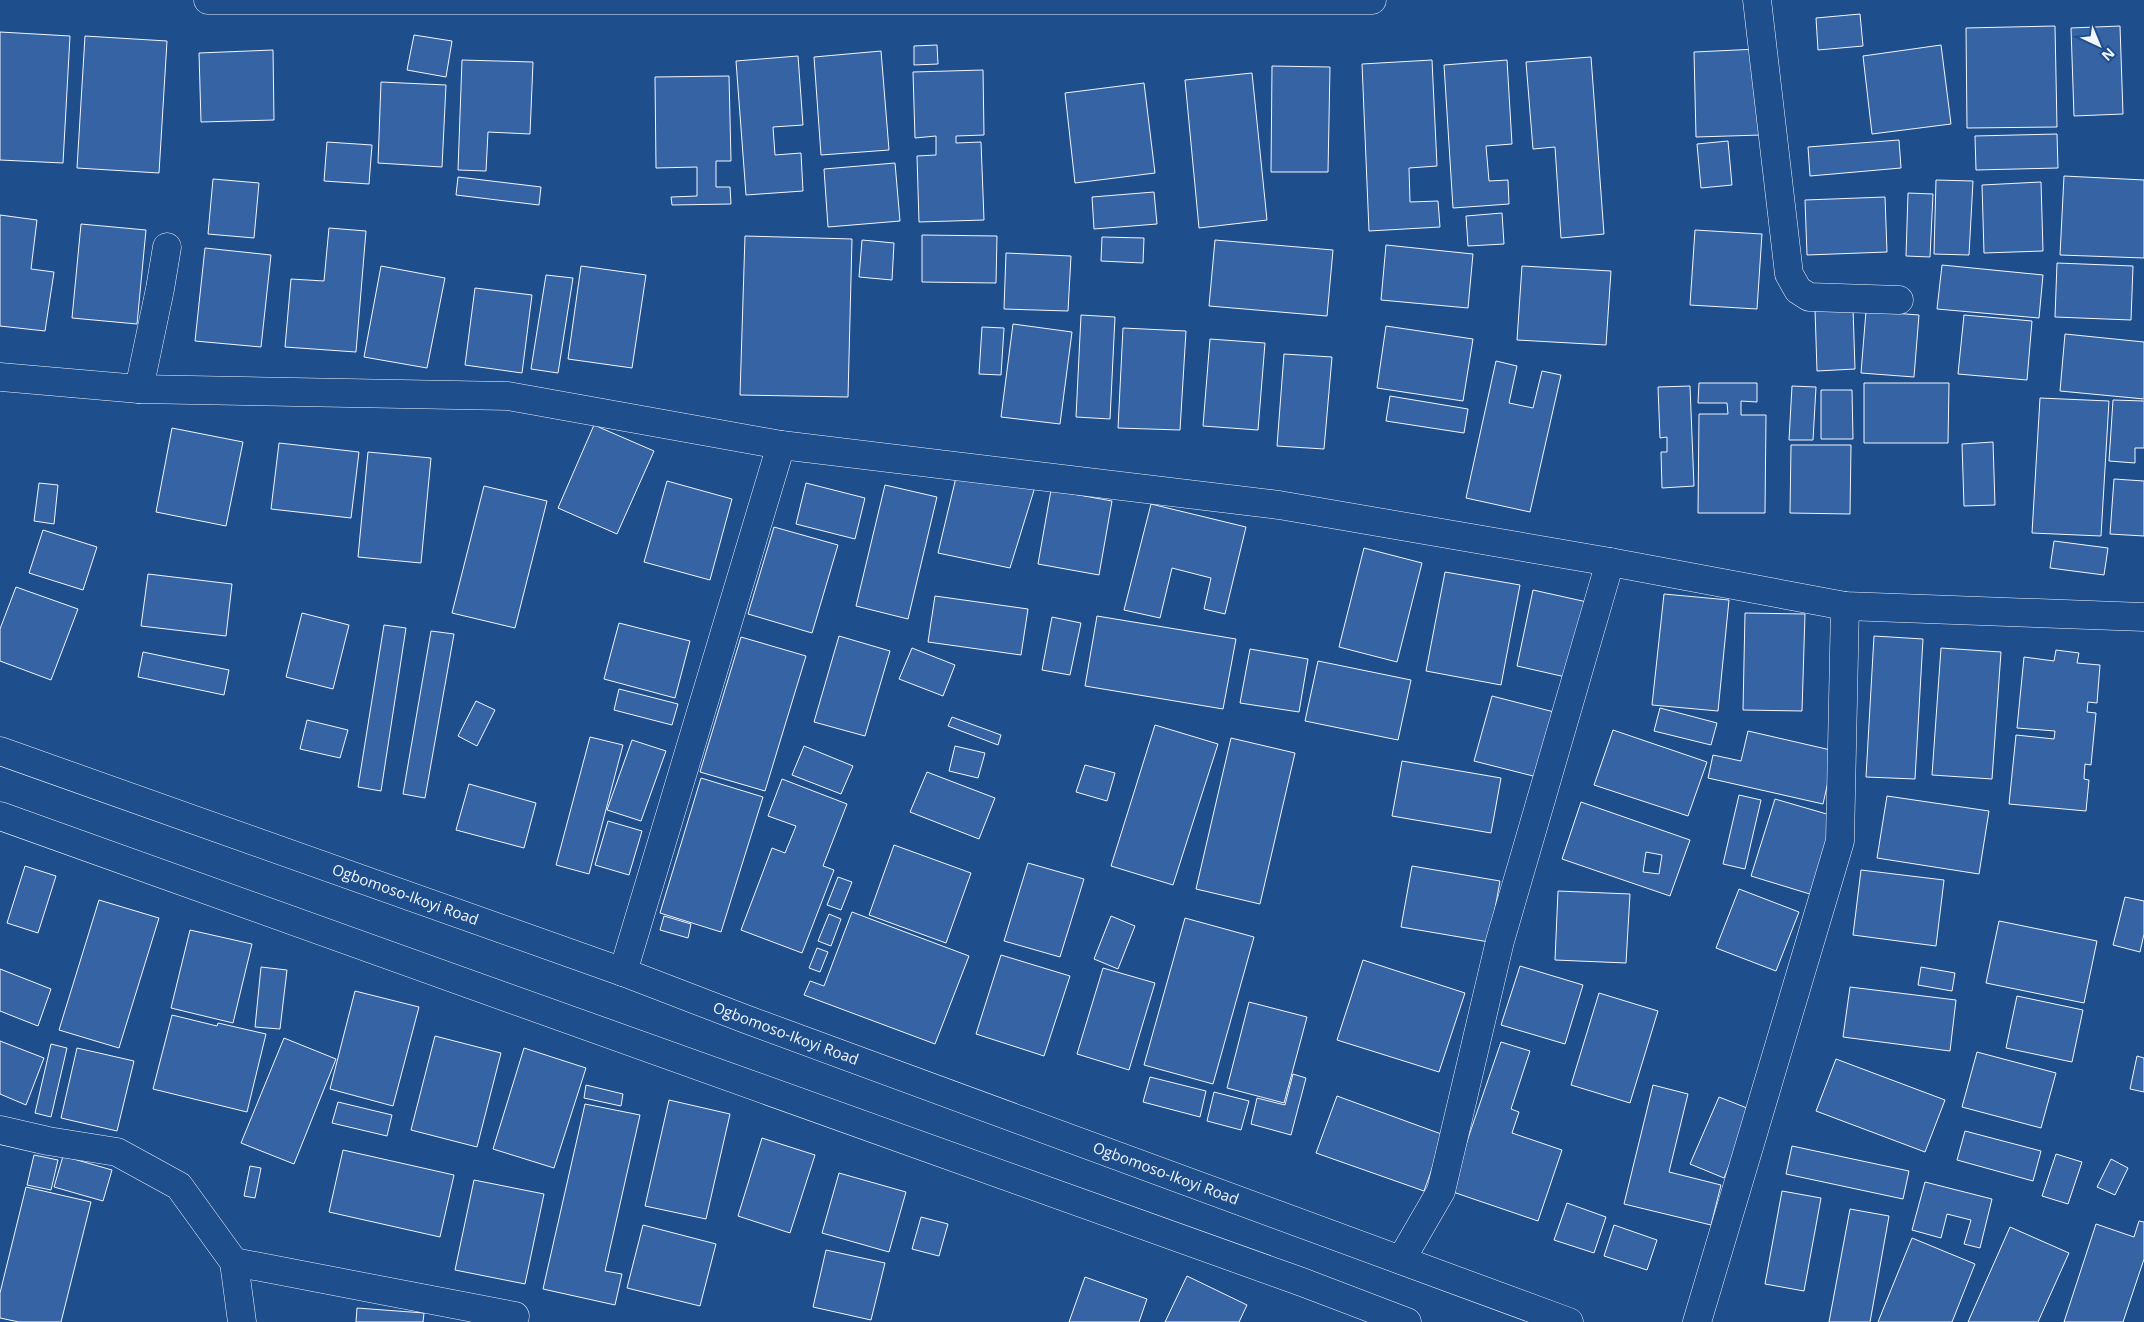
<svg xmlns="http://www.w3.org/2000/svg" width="2144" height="1322" viewBox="0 0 2144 1322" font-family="'Open Sans',sans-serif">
<rect width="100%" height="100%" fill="#1f4e8c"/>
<g fill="#3563a3" stroke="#f2f6ff" fill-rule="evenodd">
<path d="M 1860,14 L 1863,46 L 1818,50 L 1816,18 Z"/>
<path d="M 2055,26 L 2057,127 L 1967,128 L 1966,28 Z"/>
<path d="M 2120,26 L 2123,114 L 2074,116 L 2071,28 Z"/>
<path d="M 0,32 L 70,36 L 63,163 L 0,160 Z"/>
<path d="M 414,35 L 452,41 L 446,77 L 407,70 Z"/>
<path d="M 85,36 L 167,41 L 159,173 L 77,168 Z"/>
<path d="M 937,45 L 938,64 L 914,65 L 914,46 Z"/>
<path d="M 1941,45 L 1951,124 L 1872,134 L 1863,56 Z"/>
<path d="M 1758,49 L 1761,135 L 1696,137 L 1694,52 Z"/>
<path d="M 273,50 L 274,120 L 201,122 L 199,53 Z"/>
<path d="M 881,51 L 889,150 L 821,155 L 814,57 Z"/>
<path d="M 798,56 L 803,125 L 773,127 L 775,155 L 801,153 L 803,191 L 746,195 L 736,61 Z"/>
<path d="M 1591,57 L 1604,234 L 1561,238 L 1555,147 L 1533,149 L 1526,62 Z"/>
<path d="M 462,60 L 533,62 L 530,134 L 488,132 L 486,171 L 458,170 Z"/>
<path d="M 1432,60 L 1437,166 L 1409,168 L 1410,202 L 1438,201 L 1440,227 L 1369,231 L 1362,64 Z"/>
<path d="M 1507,60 L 1512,144 L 1486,146 L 1489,181 L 1508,180 L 1509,204 L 1453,208 L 1444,65 Z"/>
<path d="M 1272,66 L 1330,67 L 1328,172 L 1271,172 Z"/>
<path d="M 983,70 L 984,135 L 956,136 L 956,143 L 981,142 L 984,220 L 919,222 L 917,156 L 936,155 L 936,136 L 915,138 L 913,72 Z"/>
<path d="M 1252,73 L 1267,220 L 1199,228 L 1185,80 Z"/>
<path d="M 729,76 L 731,161 L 716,161 L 716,187 L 730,187 L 731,204 L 672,205 L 671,197 L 697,196 L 697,167 L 656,168 L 655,77 Z"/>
<path d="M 381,82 L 446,85 L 442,167 L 378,163 Z"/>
<path d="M 1144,83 L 1155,173 L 1075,183 L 1065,93 Z"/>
<path d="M 2057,134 L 2058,168 L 1976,170 L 1975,136 Z"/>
<path d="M 1899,140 L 1901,168 L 1810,176 L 1808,147 Z"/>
<path d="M 1728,141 L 1732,185 L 1701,188 L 1697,144 Z"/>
<path d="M 327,142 L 372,145 L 369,184 L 324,181 Z"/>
<path d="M 895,163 L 900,221 L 828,227 L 824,169 Z"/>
<path d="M 2064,176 L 2144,180 L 2144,258 L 2060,255 Z"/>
<path d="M 458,177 L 541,187 L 539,205 L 456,195 Z"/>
<path d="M 213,179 L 259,183 L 254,238 L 208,234 Z"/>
<path d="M 1936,180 L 1973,181 L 1969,255 L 1934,254 Z"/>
<path d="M 2041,182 L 2043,251 L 1984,253 L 1982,185 Z"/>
<path d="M 1154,192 L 1157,224 L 1094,229 L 1092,197 Z"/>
<path d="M 1908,193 L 1933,194 L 1930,257 L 1906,256 Z"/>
<path d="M 1885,197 L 1887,252 L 1807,255 L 1805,200 Z"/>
<path d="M 1502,213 L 1504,244 L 1468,246 L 1466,216 Z"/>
<path d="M 0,215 L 37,220 L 31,269 L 54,272 L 45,331 L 0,326 Z"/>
<path d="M 81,224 L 146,230 L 137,324 L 72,318 Z"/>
<path d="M 329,228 L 366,231 L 356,352 L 285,347 L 291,279 L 324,281 Z"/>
<path d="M 1695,230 L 1762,234 L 1757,309 L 1690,305 Z"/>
<path d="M 922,235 L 997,236 L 996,283 L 922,282 Z"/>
<path d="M 745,236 L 852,239 L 848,397 L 740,395 Z"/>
<path d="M 1102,237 L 1144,238 L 1143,263 L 1101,261 Z"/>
<path d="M 862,240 L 894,243 L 892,280 L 859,277 Z"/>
<path d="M 1215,240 L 1333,250 L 1327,316 L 1209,306 Z"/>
<path d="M 1386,245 L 1473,254 L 1468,308 L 1381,300 Z"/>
<path d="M 205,248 L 271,255 L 261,347 L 195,341 Z"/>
<path d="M 1006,253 L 1071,256 L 1068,311 L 1004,309 Z"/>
<path d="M 2057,263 L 2133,266 L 2131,320 L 2055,317 Z"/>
<path d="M 1942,265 L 2043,275 L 2039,318 L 1937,309 Z"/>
<path d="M 381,266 L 445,278 L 427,368 L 364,357 Z"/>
<path d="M 581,266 L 646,275 L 632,368 L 568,359 Z"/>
<path d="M 1522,266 L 1611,271 L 1606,345 L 1517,340 Z"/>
<path d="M 546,275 L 573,278 L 558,373 L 531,369 Z"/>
<path d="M 475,288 L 532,295 L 522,373 L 465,365 Z"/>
<path d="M 1853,308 L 1855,369 L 1817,371 L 1815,309 Z"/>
<path d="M 1866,311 L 1919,315 L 1914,377 L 1861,373 Z"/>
<path d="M 1081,315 L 1115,317 L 1110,419 L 1076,417 Z"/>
<path d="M 1964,315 L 2032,321 L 2027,380 L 1958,374 Z"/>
<path d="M 1013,324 L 1072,332 L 1060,424 L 1001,417 Z"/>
<path d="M 1386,326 L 1473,339 L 1463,401 L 1377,388 Z"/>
<path d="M 982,327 L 1004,328 L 1001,375 L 979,374 Z"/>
<path d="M 1123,328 L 1186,331 L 1180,430 L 1118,428 Z"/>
<path d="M 2065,334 L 2144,342 L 2144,399 L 2060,391 Z"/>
<path d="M 1210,339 L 1265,343 L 1258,430 L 1203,426 Z"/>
<path d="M 1284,354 L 1332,357 L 1324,449 L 1277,446 Z"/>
<path d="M 1496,361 L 1517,366 L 1509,403 L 1533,408 L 1542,371 L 1561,375 L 1530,512 L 1466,498 Z"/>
<path d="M 1699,383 L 1757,383 L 1757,402 L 1741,401 L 1741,415 L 1766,415 L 1765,513 L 1698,513 L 1699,414 L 1728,414 L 1727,403 L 1698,403 Z"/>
<path d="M 1864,383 L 1949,383 L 1948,443 L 1864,443 Z"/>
<path d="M 1690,386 L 1694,486 L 1662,488 L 1661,452 L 1667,452 L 1667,437 L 1660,438 L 1658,387 Z"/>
<path d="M 1792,386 L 1816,387 L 1813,440 L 1789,440 Z"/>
<path d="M 1821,390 L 1852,390 L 1853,439 L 1821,439 Z"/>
<path d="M 1390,396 L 1468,409 L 1464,433 L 1386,421 Z"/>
<path d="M 2040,398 L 2109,401 L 2101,536 L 2032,533 Z"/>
<path d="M 2113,400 L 2144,401 L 2144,448 L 2135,448 L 2135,463 L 2109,461 Z"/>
<path d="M 594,425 L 654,451 L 617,534 L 558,508 Z"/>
<path d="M 172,428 L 243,442 L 226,526 L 156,512 Z"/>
<path d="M 1993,442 L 1995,505 L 1964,506 L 1962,444 Z"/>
<path d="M 279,443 L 359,452 L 351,518 L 271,509 Z"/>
<path d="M 1791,445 L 1851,445 L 1850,514 L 1790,513 Z"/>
<path d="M 368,452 L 431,458 L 421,563 L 358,557 Z"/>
<path d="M 958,469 L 1035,487 L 1010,568 L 938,553 Z"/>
<path d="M 2114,479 L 2144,481 L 2144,536 L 2110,534 Z"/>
<path d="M 667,481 L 732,499 L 710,580 L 644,562 Z"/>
<path d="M 39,483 L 58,485 L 54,524 L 34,521 Z"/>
<path d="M 806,483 L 865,498 L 855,539 L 796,524 Z"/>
<path d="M 885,485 L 937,497 L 908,619 L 856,606 Z"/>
<path d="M 484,486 L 547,501 L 515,628 L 452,613 Z"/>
<path d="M 1051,490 L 1112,501 L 1099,575 L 1038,564 Z"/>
<path d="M 1151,504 L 1246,527 L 1225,614 L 1204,609 L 1211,578 L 1172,568 L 1160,618 L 1124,610 Z"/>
<path d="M 774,527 L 838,545 L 812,633 L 748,614 Z"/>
<path d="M 43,530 L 97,547 L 83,590 L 29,573 Z"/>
<path d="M 2054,541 L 2108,548 L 2104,575 L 2050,568 Z"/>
<path d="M 1364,548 L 1422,563 L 1397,662 L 1339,647 Z"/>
<path d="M 1445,572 L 1520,585 L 1501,685 L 1426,671 Z"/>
<path d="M 148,574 L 232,584 L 226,636 L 141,626 Z"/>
<path d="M 16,587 L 78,609 L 51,680 L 0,661 L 0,629 Z"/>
<path d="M 1533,590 L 1587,602 L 1570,678 L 1517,666 Z"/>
<path d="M 1664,594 L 1729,600 L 1718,711 L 1652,705 Z"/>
<path d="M 935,596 L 1028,609 L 1021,655 L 928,642 Z"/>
<path d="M 302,613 L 349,625 L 333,689 L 286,677 Z"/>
<path d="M 1745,613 L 1805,614 L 1802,711 L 1743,710 Z"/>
<path d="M 1097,616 L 1236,639 L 1223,709 L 1085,686 Z"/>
<path d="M 1052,617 L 1081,623 L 1070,675 L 1042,670 Z"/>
<path d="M 619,623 L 690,641 L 675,698 L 604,679 Z"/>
<path d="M 384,625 L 406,628 L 381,791 L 358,787 Z"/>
<path d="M 431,631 L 454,634 L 425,798 L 403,794 Z"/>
<path d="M 839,636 L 890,651 L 865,736 L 814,722 Z"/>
<path d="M 1874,636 L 1923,639 L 1915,779 L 1866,777 Z"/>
<path d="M 741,637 L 806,656 L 765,791 L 700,772 Z"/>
<path d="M 912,648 L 955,665 L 943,696 L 899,679 Z"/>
<path d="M 1941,648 L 2001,652 L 1992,779 L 1932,775 Z"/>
<path d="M 1250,649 L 1308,659 L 1299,712 L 1240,703 Z"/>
<path d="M 2056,650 L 2079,653 L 2077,663 L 2100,665 L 2097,703 L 2088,702 L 2087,712 L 2096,713 L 2091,765 L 2085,764 L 2084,779 L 2089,780 L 2086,811 L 2009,804 L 2016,735 L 2054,739 L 2055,731 L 2017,728 L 2024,657 L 2054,661 Z"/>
<path d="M 143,652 L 229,670 L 224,695 L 138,677 Z"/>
<path d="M 1318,661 L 1411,680 L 1398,740 L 1305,721 Z"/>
<path d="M 619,689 L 678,704 L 672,725 L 614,710 Z"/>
<path d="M 1492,696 L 1558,713 L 1541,778 L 1474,761 Z"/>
<path d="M 476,701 L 495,710 L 477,746 L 458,736 Z"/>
<path d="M 1660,708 L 1717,723 L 1711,745 L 1654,731 Z"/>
<path d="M 952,717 L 1001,735 L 998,745 L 948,726 Z"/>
<path d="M 307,720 L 348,730 L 340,758 L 300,749 Z"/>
<path d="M 1155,725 L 1218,744 L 1173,885 L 1111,866 Z"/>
<path d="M 1613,730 L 1707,762 L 1688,816 L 1594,785 Z"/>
<path d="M 1748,731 L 1835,751 L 1823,804 L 1708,778 L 1713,755 L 1741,761 Z"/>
<path d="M 590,737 L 623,745 L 589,874 L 556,865 Z"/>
<path d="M 1231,738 L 1295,753 L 1260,904 L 1196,889 Z"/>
<path d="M 632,740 L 666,751 L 641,821 L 607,810 Z"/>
<path d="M 804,746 L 853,766 L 841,794 L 792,775 Z"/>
<path d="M 955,746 L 985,753 L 978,778 L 949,771 Z"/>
<path d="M 1402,761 L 1501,778 L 1491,833 L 1392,816 Z"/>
<path d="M 1085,765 L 1115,773 L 1107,801 L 1076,792 Z"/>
<path d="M 927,772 L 995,798 L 979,839 L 910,812 Z"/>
<path d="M 701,778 L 763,797 L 721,932 L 660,913 Z"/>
<path d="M 782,779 L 847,804 L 823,866 L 834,870 L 802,953 L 741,930 L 772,848 L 785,853 L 796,826 L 768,816 Z"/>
<path d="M 469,784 L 536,803 L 524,848 L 456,830 Z"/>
<path d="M 1739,795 L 1761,800 L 1745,869 L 1723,864 Z"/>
<path d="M 1887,796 L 1989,811 L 1979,874 L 1877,858 Z"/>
<path d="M 1775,799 L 1837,817 L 1813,895 L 1751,876 Z"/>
<path d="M 1581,802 L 1690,840 L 1670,896 L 1562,859 ZM 1646,852 L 1662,855 L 1659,874 L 1643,872 Z"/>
<path d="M 608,821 L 642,831 L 629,875 L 595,865 Z"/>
<path d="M 894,845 L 971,873 L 946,943 L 869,915 Z"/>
<path d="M 1028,863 L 1084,879 L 1060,957 L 1004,941 Z"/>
<path d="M 25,866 L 56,876 L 38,933 L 7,923 Z"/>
<path d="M 1412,866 L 1500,881 L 1489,942 L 1401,927 Z"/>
<path d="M 1861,870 L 1944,880 L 1936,946 L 1853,935 Z"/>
<path d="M 838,877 L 852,882 L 841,910 L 827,905 Z"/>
<path d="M 1739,889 L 1799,912 L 1776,971 L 1716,948 Z"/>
<path d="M 1558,891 L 1630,894 L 1626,963 L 1555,960 Z"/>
<path d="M 2125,897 L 2144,901 L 2144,934 L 2140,952 L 2113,945 Z"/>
<path d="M 99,900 L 159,918 L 119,1048 L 59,1030 Z"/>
<path d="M 852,912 L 969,956 L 935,1044 L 804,995 L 810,981 L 824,986 Z"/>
<path d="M 829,914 L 841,919 L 831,946 L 818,941 Z"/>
<path d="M 664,916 L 691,924 L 688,938 L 660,930 Z"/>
<path d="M 1111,916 L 1135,926 L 1118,969 L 1094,959 Z"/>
<path d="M 1185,918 L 1254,937 L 1213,1084 L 1144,1065 Z"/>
<path d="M 1999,921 L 2097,941 L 2084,1003 L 1986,983 Z"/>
<path d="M 190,930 L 252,944 L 233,1023 L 171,1008 Z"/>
<path d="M 817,948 L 828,952 L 820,972 L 809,968 Z"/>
<path d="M 1001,955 L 1070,976 L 1044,1056 L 976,1034 Z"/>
<path d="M 1363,960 L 1465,993 L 1439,1072 L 1337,1040 Z"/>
<path d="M 1520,966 L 1583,985 L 1565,1044 L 1501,1025 Z"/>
<path d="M 261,967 L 287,970 L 280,1029 L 255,1027 Z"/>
<path d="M 1921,967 L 1955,973 L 1952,991 L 1918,985 Z"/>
<path d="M 1103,968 L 1155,983 L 1129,1070 L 1077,1054 Z"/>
<path d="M 0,969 L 51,989 L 38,1026 L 0,1011 Z"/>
<path d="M 1850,987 L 1956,1000 L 1950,1051 L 1843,1037 Z"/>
<path d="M 355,991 L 419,1007 L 393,1106 L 330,1089 Z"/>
<path d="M 1599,993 L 1658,1011 L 1630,1103 L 1571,1085 Z"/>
<path d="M 2017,996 L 2083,1010 L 2072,1062 L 2006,1048 Z"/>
<path d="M 1249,1002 L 1307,1017 L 1284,1103 L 1227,1088 Z"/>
<path d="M 172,1015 L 217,1026 L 218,1023 L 266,1034 L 247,1112 L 153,1089 Z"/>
<path d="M 435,1036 L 501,1053 L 477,1147 L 411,1130 Z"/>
<path d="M 284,1038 L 336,1059 L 294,1164 L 241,1143 Z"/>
<path d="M 0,1041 L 44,1058 L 26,1105 L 0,1094 Z"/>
<path d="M 1501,1042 L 1530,1051 L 1511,1109 L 1519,1112 L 1512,1133 L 1562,1150 L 1538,1221 L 1450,1191 Z"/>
<path d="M 51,1044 L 67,1048 L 51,1117 L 35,1113 Z"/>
<path d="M 77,1048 L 134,1061 L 117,1131 L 61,1118 Z"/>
<path d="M 524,1048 L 586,1068 L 554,1168 L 493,1149 Z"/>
<path d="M 1977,1052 L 2056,1073 L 2041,1128 L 1962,1107 Z"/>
<path d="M 2137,1056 L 2144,1058 L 2144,1092 L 2130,1089 Z"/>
<path d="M 1836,1059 L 1945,1100 L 1925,1152 L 1816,1111 Z"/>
<path d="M 1293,1074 L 1306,1078 L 1291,1135 L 1251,1124 L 1257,1098 L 1285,1105 Z"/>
<path d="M 1150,1077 L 1206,1091 L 1200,1117 L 1143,1102 Z"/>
<path d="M 586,1085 L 623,1094 L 621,1106 L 584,1098 Z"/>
<path d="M 1653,1085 L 1688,1094 L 1669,1172 L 1721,1185 L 1711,1225 L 1624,1204 Z"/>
<path d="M 1214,1092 L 1249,1101 L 1241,1130 L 1207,1121 Z"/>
<path d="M 1337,1096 L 1444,1135 L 1424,1191 L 1316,1153 Z"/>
<path d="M 1719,1097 L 1752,1110 L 1724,1178 L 1690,1164 Z"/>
<path d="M 669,1100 L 730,1114 L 706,1219 L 645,1206 Z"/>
<path d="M 338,1102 L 392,1115 L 387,1136 L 332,1123 Z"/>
<path d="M 585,1104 L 640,1115 L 605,1271 L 622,1274 L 615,1305 L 543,1289 Z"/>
<path d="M 1965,1131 L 2041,1151 L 2033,1181 L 1957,1160 Z"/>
<path d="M 762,1138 L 815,1155 L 790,1233 L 738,1216 Z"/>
<path d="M 1792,1146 L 1909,1171 L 1903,1199 L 1786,1174 Z"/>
<path d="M 343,1150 L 454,1175 L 440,1237 L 329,1212 Z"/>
<path d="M 2056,1154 L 2082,1162 L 2068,1204 L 2042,1196 Z"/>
<path d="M 34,1155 L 58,1160 L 51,1190 L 27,1185 Z"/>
<path d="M 63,1156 L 112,1170 L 103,1201 L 54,1187 Z"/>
<path d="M 2111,1159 L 2128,1168 L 2115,1195 L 2097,1187 Z"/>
<path d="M 250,1166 L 261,1168 L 255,1198 L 244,1196 Z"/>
<path d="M 839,1173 L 906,1192 L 889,1252 L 822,1233 Z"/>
<path d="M 474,1180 L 544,1194 L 525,1284 L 455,1270 Z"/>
<path d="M 1925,1182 L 1992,1199 L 1980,1248 L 1964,1244 L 1971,1220 L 1947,1214 L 1941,1238 L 1912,1230 Z"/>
<path d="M 26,1187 L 91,1202 L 61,1322 L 19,1322 L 0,1318 L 0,1293 Z"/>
<path d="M 1782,1191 L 1821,1198 L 1804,1291 L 1765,1284 Z"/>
<path d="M 1567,1203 L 1606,1217 L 1594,1253 L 1554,1240 Z"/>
<path d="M 1850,1209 L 1889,1216 L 1870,1322 L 1829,1322 Z"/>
<path d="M 921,1217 L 948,1224 L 939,1256 L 912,1249 Z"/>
<path d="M 2139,1221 L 2144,1222 L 2144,1259 L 2123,1322 L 2064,1322 L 2096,1224 L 2134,1237 Z"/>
<path d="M 643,1225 L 716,1244 L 700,1306 L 627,1288 Z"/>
<path d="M 1614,1225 L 1657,1240 L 1647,1270 L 1604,1256 Z"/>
<path d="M 2010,1227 L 2069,1253 L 2038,1322 L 1968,1322 Z"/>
<path d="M 1912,1238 L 1975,1264 L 1952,1322 L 1878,1322 Z"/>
<path d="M 826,1250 L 885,1263 L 871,1320 L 813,1307 Z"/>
<path d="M 1187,1276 L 1247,1305 L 1239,1322 L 1165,1322 Z"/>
<path d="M 1085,1277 L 1147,1299 L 1139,1322 L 1069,1322 Z"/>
<path d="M 357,1308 L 424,1313 L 423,1322 L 356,1322 Z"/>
</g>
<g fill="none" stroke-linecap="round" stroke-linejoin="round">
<defs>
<g id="minor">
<path d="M 208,0 L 1372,0"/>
<path d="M 1757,0 L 1789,274 L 1798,290 L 1809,297 L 1899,300"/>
<path d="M 0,377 L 139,389 L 508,396 L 781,445 L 1279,505 L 1610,562 L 1845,606 L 2144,617"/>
<path d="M 139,389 L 160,289 L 167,247"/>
<path d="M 623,972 L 781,445"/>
<path d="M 0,1130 L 48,1141 L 117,1152 L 179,1186 L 234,1262 L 242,1322"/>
<path d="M 1401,1260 L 1441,1191 L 1500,941 L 1610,562"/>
<path d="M 234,1262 L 515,1316"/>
<path d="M 1697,1322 L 1840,841 L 1845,606"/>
</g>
<g id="primary">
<path id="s1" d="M 0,751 L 623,972 L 748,1020 L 1569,1322"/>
<path d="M 0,816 L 1302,1282 L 1407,1322"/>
</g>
</defs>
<use href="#minor" stroke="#f2f6ff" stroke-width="29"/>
<use href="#primary" stroke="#f2f6ff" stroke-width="29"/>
<use href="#minor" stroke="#1f4e8c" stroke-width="28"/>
<use href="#primary" stroke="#1f4e8c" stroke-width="28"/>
</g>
<g text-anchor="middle" stroke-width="4" stroke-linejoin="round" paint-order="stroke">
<g font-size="15" fill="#f2f6ff" stroke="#1f4e8c">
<text dy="5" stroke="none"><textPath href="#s1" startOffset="430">Ogbomoso-Ikoyi Road</textPath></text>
<text dy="5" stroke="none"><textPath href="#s1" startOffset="835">Ogbomoso-Ikoyi Road</textPath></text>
<text dy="5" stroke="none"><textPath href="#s1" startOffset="1240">Ogbomoso-Ikoyi Road</textPath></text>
</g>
</g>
<g transform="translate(2099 45) rotate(136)" stroke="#1f4e8c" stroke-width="4" paint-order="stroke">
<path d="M0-4L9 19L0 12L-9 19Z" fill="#f2f6ff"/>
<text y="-8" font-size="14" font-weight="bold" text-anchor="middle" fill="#f2f6ff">N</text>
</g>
</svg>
